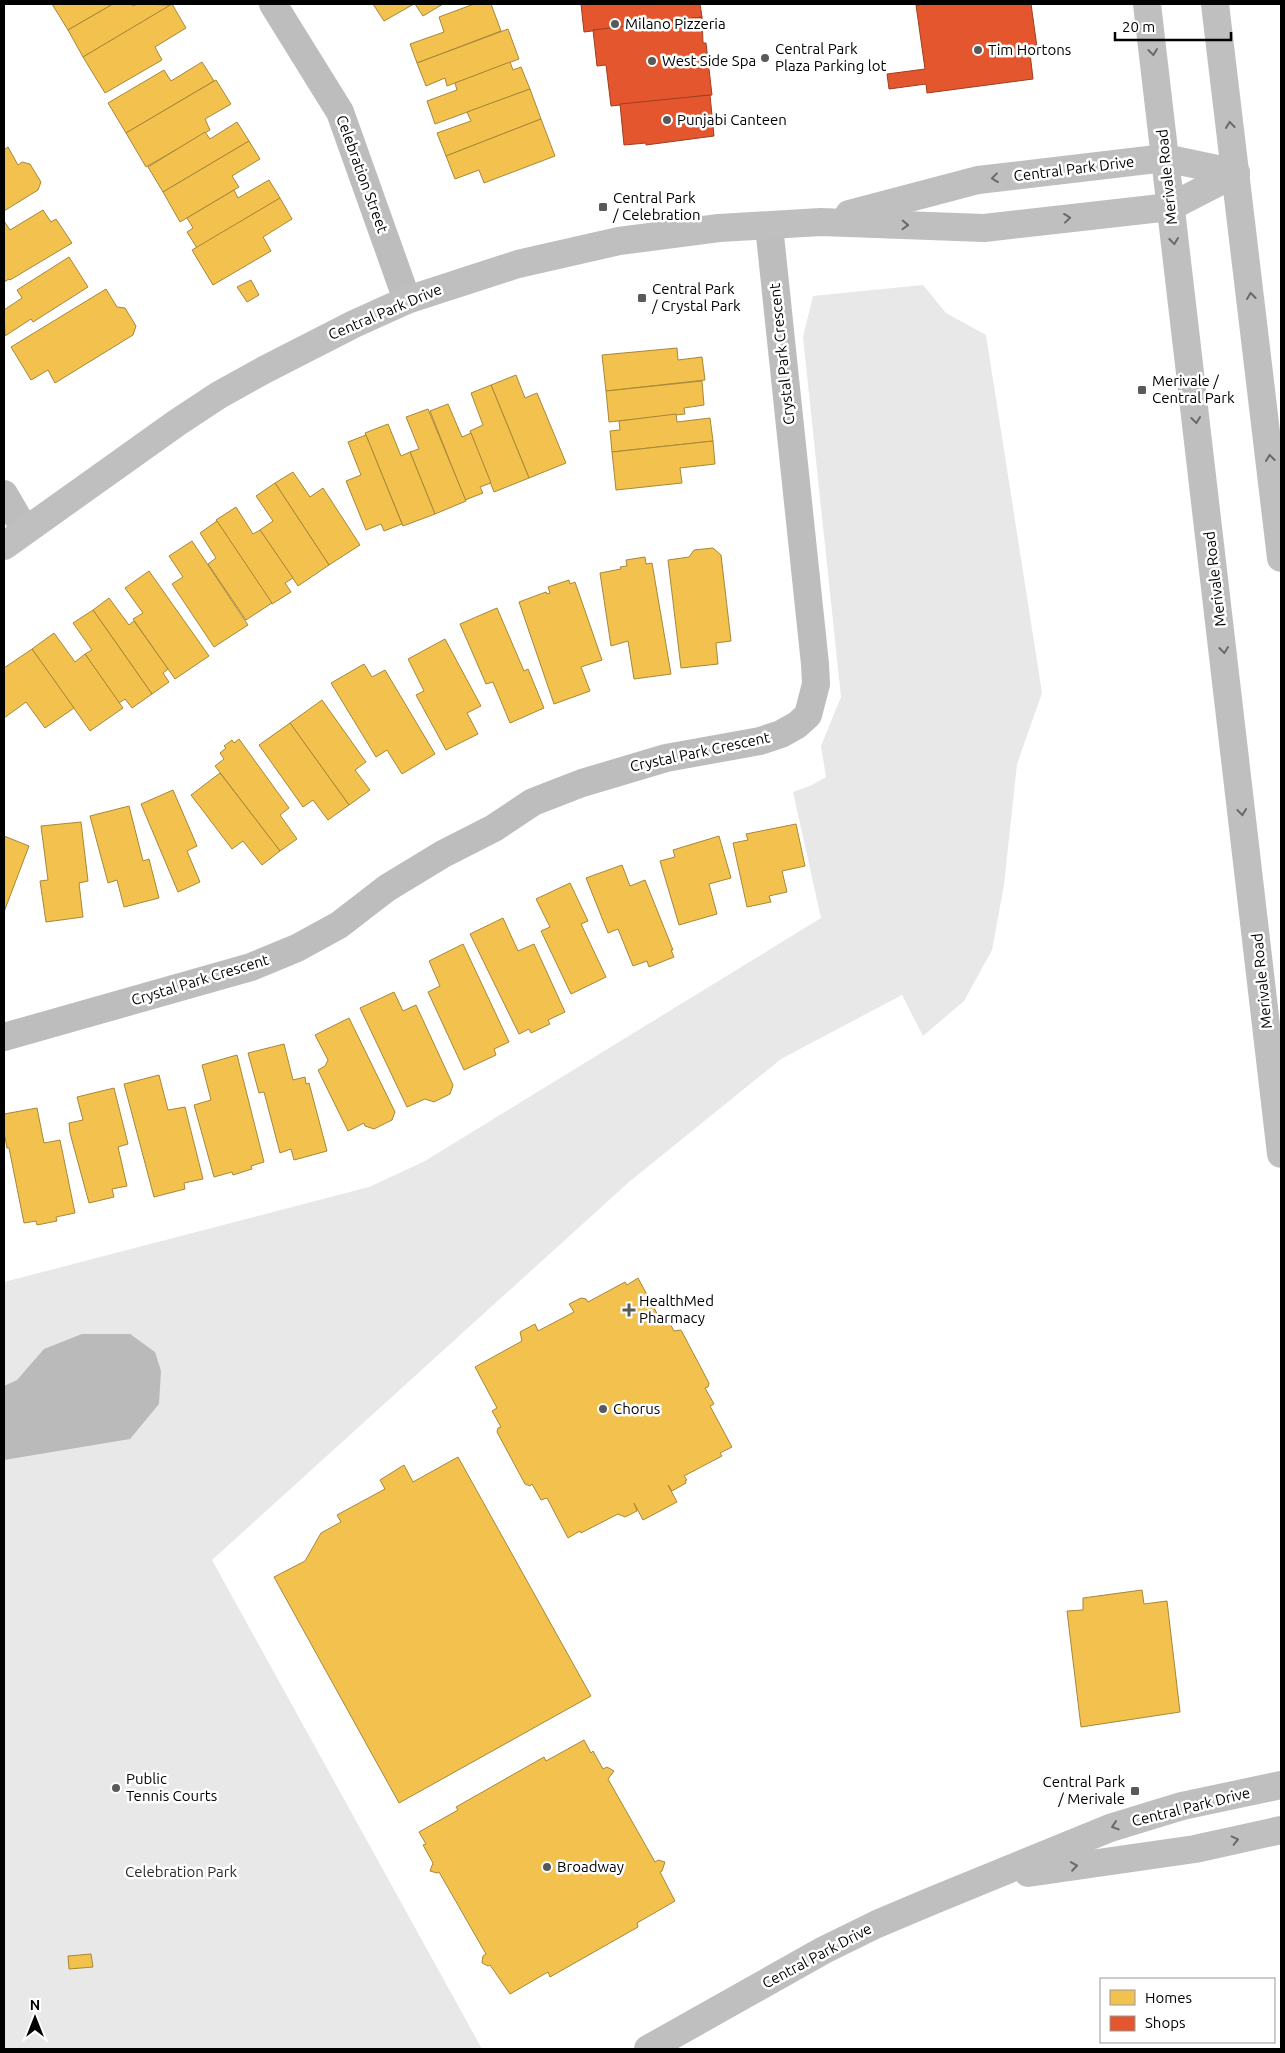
<svg xmlns="http://www.w3.org/2000/svg" width="1285" height="2053" viewBox="0 0 1285 2053" font-family="Ubuntu,sans-serif">
<rect width="100%" height="100%" fill="#fff"/>
<path fill="#e8e8e8" d="M 923,285 L 946,313 L 986,335 L 1042,693 L 1017,764 L 1004,885 L 992,950 L 964,1001 L 923,1036 L 902,995 L 781,1059 L 629,1182 L 212,1560 L 482,2049 L 4,2049 L 4,1282 L 369,1187 L 425,1161 L 821,918 L 793,792 L 810,786 L 826,777 L 821,746 L 841,697 L 803,337 L 813,296 Z"/>
<path fill="#bababa" d="M 82,1334 L 130,1334 L 155,1352 L 161,1371 L 159,1404 L 130,1439 L 4,1460 L 4,1386 L 17,1380 L 44,1349 Z"/>
<g fill="#f2c14e" stroke="#a98737">
<path d="M 52,4 L 113,4 L 68,30 Z"/>
<path d="M 113,4 L 132,4 L 133,6 L 137,4 L 171,5 L 83,57 L 68,30 Z"/>
<path d="M 172,4 L 186,28 L 155,47 L 162,60 L 105,93 L 83,57 Z"/>
<path d="M 373,4 L 414,4 L 384,21 Z"/>
<path d="M 415,4 L 443,4 L 423,16 Z"/>
<path d="M 474,4 L 491,4 L 501,31 L 417,63 L 410,44 L 444,32 L 439,17 Z"/>
<path d="M 508,29 L 519,59 L 447,86 L 445,78 L 426,86 L 417,63 Z"/>
<path d="M 202,62 L 214,81 L 126,133 L 108,103 L 164,70 L 171,81 Z"/>
<path d="M 510,62 L 513,70 L 521,67 L 530,89 L 435,124 L 427,101 L 457,90 L 455,83 Z"/>
<path d="M 216,80 L 231,104 L 205,119 L 210,130 L 146,167 L 126,133 Z"/>
<path d="M 530,89 L 541,119 L 446,156 L 437,133 L 471,121 L 467,112 Z"/>
<path d="M 541,119 L 555,156 L 484,183 L 479,170 L 455,179 L 446,156 Z"/>
<path d="M 237,122 L 249,141 L 163,192 L 148,167 L 205,132 L 210,139 Z"/>
<path d="M 249,141 L 260,159 L 232,176 L 239,187 L 180,222 L 163,192 Z"/>
<path d="M 8,147 L 18,165 L 22,162 L 30,164 L 41,182 L 38,190 L 4,211 L 4,150 Z"/>
<path d="M 269,180 L 280,198 L 197,248 L 187,232 L 193,228 L 187,218 L 234,190 L 238,198 Z"/>
<path d="M 280,198 L 292,219 L 263,237 L 271,251 L 213,285 L 192,250 Z"/>
<path d="M 43,210 L 51,222 L 56,219 L 72,243 L 10,280 L 9,279 L 4,282 L 4,221 L 10,230 Z"/>
<path d="M 69,257 L 88,287 L 33,322 L 31,319 L 5,336 L 4,310 L 22,298 L 17,290 Z"/>
<path d="M 251,280 L 259,295 L 247,302 L 237,287 Z"/>
<path d="M 106,289 L 117,307 L 125,308 L 136,326 L 133,335 L 55,383 L 48,370 L 31,380 L 11,347 Z"/>
<path d="M 677,348 L 678,360 L 702,357 L 705,380 L 606,391 L 602,355 Z"/>
<path d="M 516,375 L 525,398 L 537,393 L 566,463 L 529,478 L 491,385 Z"/>
<path d="M 702,381 L 704,405 L 684,408 L 685,414 L 609,422 L 606,391 Z"/>
<path d="M 491,385 L 529,478 L 494,492 L 470,431 L 483,425 L 471,393 Z"/>
<path d="M 448,404 L 462,437 L 471,433 L 491,483 L 480,487 L 483,493 L 465,500 L 430,411 Z"/>
<path d="M 428,409 L 466,501 L 435,514 L 410,452 L 419,449 L 406,417 Z"/>
<path d="M 676,414 L 677,422 L 710,418 L 713,441 L 612,452 L 610,431 L 620,430 L 619,421 Z"/>
<path d="M 388,424 L 401,456 L 410,452 L 435,514 L 403,526 L 365,433 Z"/>
<path d="M 366,435 L 402,524 L 384,531 L 381,524 L 366,530 L 346,481 L 361,475 L 348,442 Z"/>
<path d="M 713,441 L 715,464 L 680,468 L 682,483 L 616,490 L 612,452 Z"/>
<path d="M 293,472 L 310,497 L 323,488 L 360,545 L 329,565 L 275,483 Z"/>
<path d="M 275,483 L 329,565 L 298,586 L 260,530 L 273,521 L 256,496 Z"/>
<path d="M 236,507 L 253,534 L 260,530 L 293,578 L 285,583 L 291,592 L 272,604 L 216,520 Z"/>
<path d="M 217,521 L 272,603 L 246,620 L 208,564 L 216,558 L 200,533 Z"/>
<path d="M 192,541 L 248,625 L 214,647 L 172,584 L 183,577 L 169,556 Z"/>
<path d="M 713,548 L 721,555 L 731,641 L 716,643 L 718,664 L 681,668 L 668,560 L 689,557 L 694,550 Z"/>
<path d="M 645,557 L 646,564 L 652,563 L 671,674 L 634,679 L 628,641 L 611,646 L 600,573 L 621,569 L 620,567 L 627,566 L 626,560 Z"/>
<path d="M 149,571 L 209,656 L 175,679 L 133,619 L 143,613 L 125,588 Z"/>
<path d="M 569,580 L 570,584 L 575,582 L 602,660 L 581,667 L 590,691 L 554,704 L 519,602 L 546,592 L 547,594 L 550,593 L 548,587 Z"/>
<path d="M 109,598 L 129,625 L 134,621 L 168,669 L 163,673 L 169,682 L 152,694 L 93,610 Z"/>
<path d="M 497,608 L 524,671 L 528,669 L 544,708 L 510,723 L 493,682 L 486,684 L 460,624 Z"/>
<path d="M 93,610 L 152,694 L 132,708 L 125,699 L 119,703 L 85,654 L 92,650 L 73,623 Z"/>
<path d="M 54,633 L 75,662 L 85,654 L 123,708 L 90,731 L 32,649 Z"/>
<path d="M 445,639 L 481,706 L 467,713 L 478,734 L 446,750 L 416,695 L 424,691 L 408,659 Z"/>
<path d="M 32,649 L 74,708 L 45,728 L 26,702 L 4,718 L 4,668 Z"/>
<path d="M 364,664 L 372,677 L 385,670 L 435,754 L 402,774 L 387,750 L 376,757 L 331,683 Z"/>
<path d="M 322,700 L 366,762 L 355,770 L 370,790 L 349,805 L 290,723 Z"/>
<path d="M 290,723 L 349,805 L 328,820 L 313,800 L 303,807 L 259,745 Z"/>
<path d="M 239,739 L 289,808 L 280,815 L 297,839 L 280,851 L 215,766 L 224,759 L 220,753 L 226,748 L 224,746 L 232,740 L 234,743 Z"/>
<path d="M 220,773 L 280,851 L 262,865 L 243,841 L 232,849 L 191,795 Z"/>
<path d="M 173,790 L 197,846 L 187,851 L 200,882 L 178,892 L 141,804 Z"/>
<path d="M 129,806 L 143,861 L 149,859 L 159,898 L 124,907 L 117,880 L 108,883 L 90,816 Z"/>
<path d="M 81,822 L 88,881 L 79,883 L 83,917 L 46,922 L 40,881 L 48,880 L 41,826 Z"/>
<path d="M 796,824 L 805,866 L 782,871 L 787,892 L 769,896 L 771,902 L 747,907 L 733,843 L 748,840 L 746,834 Z"/>
<path d="M 4,836 L 29,846 L 4,912 Z"/>
<path d="M 719,836 L 731,878 L 709,884 L 717,914 L 679,925 L 660,861 L 675,857 L 673,850 Z"/>
<path d="M 622,865 L 630,886 L 645,880 L 673,950 L 671,950 L 674,957 L 649,967 L 647,961 L 633,966 L 618,929 L 608,933 L 586,878 Z"/>
<path d="M 570,883 L 588,921 L 581,924 L 606,977 L 571,994 L 541,931 L 550,927 L 536,899 Z"/>
<path d="M 503,918 L 518,951 L 534,944 L 565,1012 L 548,1020 L 550,1024 L 531,1033 L 529,1029 L 519,1034 L 470,934 Z"/>
<path d="M 463,944 L 509,1042 L 494,1049 L 496,1055 L 464,1070 L 428,992 L 440,986 L 429,961 Z"/>
<path d="M 394,992 L 403,1011 L 416,1005 L 453,1085 L 450,1094 L 434,1102 L 425,1099 L 407,1107 L 360,1008 Z"/>
<path d="M 349,1018 L 395,1112 L 392,1120 L 374,1129 L 365,1126 L 364,1123 L 348,1131 L 318,1070 L 325,1066 L 328,1060 L 315,1035 Z"/>
<path d="M 284,1044 L 293,1080 L 305,1077 L 306,1084 L 309,1083 L 327,1151 L 294,1160 L 291,1149 L 280,1153 L 264,1092 L 259,1093 L 248,1053 Z"/>
<path d="M 237,1055 L 264,1162 L 251,1166 L 252,1169 L 233,1175 L 232,1172 L 214,1177 L 194,1105 L 211,1100 L 202,1065 Z"/>
<path d="M 159,1075 L 168,1110 L 185,1107 L 203,1179 L 184,1183 L 185,1189 L 154,1197 L 124,1084 Z"/>
<path d="M 114,1088 L 128,1144 L 118,1147 L 127,1186 L 112,1189 L 114,1197 L 89,1203 L 70,1133 L 69,1123 L 83,1120 L 77,1097 Z"/>
<path d="M 37,1108 L 44,1143 L 60,1140 L 75,1213 L 56,1217 L 57,1221 L 37,1225 L 36,1221 L 24,1223 L 9,1148 L 7,1148 L 4,1132 L 4,1114 Z"/>
<path d="M 638,1278 L 660,1319 L 666,1316 L 674,1331 L 681,1330 L 709,1383 L 708,1387 L 705,1388 L 714,1404 L 710,1406 L 732,1447 L 720,1453 L 722,1456 L 684,1476 L 687,1480 L 685,1481 L 686,1483 L 672,1491 L 668,1485 L 677,1502 L 643,1520 L 634,1503 L 637,1511 L 625,1517 L 618,1514 L 581,1533 L 580,1531 L 568,1538 L 547,1498 L 541,1500 L 532,1484 L 530,1486 L 525,1484 L 497,1432 L 498,1428 L 501,1427 L 492,1411 L 497,1408 L 475,1367 L 522,1341 L 520,1332 L 535,1324 L 538,1331 L 574,1312 L 569,1304 L 581,1298 L 586,1299 L 588,1302 L 625,1282 L 627,1285 Z"/>
<path d="M 458,1457 L 591,1696 L 399,1803 L 274,1577 L 305,1561 L 321,1533 L 341,1522 L 337,1515 L 385,1489 L 380,1480 L 404,1465 L 413,1482 Z"/>
<path d="M 1142,1590 L 1144,1604 L 1167,1601 L 1180,1712 L 1081,1727 L 1067,1611 L 1083,1610 L 1083,1598 Z"/>
<path d="M 584,1740 L 591,1753 L 593,1751 L 603,1769 L 607,1767 L 614,1771 L 608,1779 L 655,1862 L 658,1860 L 665,1862 L 662,1871 L 660,1872 L 675,1901 L 637,1923 L 638,1927 L 550,1977 L 548,1972 L 510,1994 L 490,1965 L 488,1966 L 482,1963 L 483,1956 L 486,1954 L 439,1872 L 437,1873 L 430,1871 L 433,1863 L 423,1845 L 426,1844 L 419,1832 L 458,1810 L 456,1807 L 544,1757 L 546,1761 Z"/>
<path d="M 91,1954 L 93,1967 L 69,1969 L 68,1956 Z"/>
</g>
<g fill="#e4572e" stroke="#a03d20">
<path d="M 581,4 L 700,4 L 702,17 L 584,32 Z"/>
<path d="M 927,4 L 1031,4 L 1037,47 L 1030,53 L 1033,79 L 927,93 L 926,84 L 889,89 L 887,74 L 925,69 L 916,5 Z"/>
<path d="M 702,17 L 703,43 L 706,43 L 712,95 L 611,106 L 606,65 L 597,66 L 593,30 Z"/>
<path d="M 710,95 L 714,136 L 646,145 L 646,143 L 624,145 L 620,104 Z"/>
</g>
<g fill="none" stroke-linecap="round" stroke-linejoin="round">
<g stroke="#bdbdbd" stroke-width="28">
<path d="M 273,4 L 340,112 L 407,300"/>
<path d="M 4,494 L 25,530"/>
<path d="M 4,1037 L 251,967 L 297,948 L 339,925 L 387,888 L 443,854 L 494,828 L 533,802 L 582,783 L 666,758 L 760,741 L 781,734 L 797,725 L 808,715 L 816,684 L 815,664 L 769,226"/>
</g>
<g stroke="#bfbfbf" stroke-width="28">
<path d="M 1147,4 L 1281,1154"/>
<path d="M 1215,4 L 1281,558"/>
<path d="M 849,214 L 978,180 L 1165,158 L 1236,173"/>
<path d="M 4,546 L 178,422 L 219,395 L 264,370 L 354,324 L 407,300 L 518,264 L 619,241 L 719,228 L 821,222 L 984,228 L 1170,207 L 1236,173"/>
<path d="M 1028,1873 L 1195,1849 L 1281,1830"/>
<path d="M 648,2049 L 824,1950 L 877,1924 L 934,1900 L 1110,1828 L 1182,1806 L 1281,1785"/>
</g>
</g>
<defs><path id="oneway-chevron" d="M-2-3.5L2.5 0L-2 3.5" fill="none" stroke-width="1.6" stroke-linecap="round" stroke-linejoin="round" transform="scale(1.25)"/></defs>
<g stroke="#696969">
<use href="#oneway-chevron" transform="translate(1153 52) rotate(83)"/>
<use href="#oneway-chevron" transform="translate(1230 125) rotate(-97)"/>
<use href="#oneway-chevron" transform="translate(995 178) rotate(173)"/>
<use href="#oneway-chevron" transform="translate(1067 218) rotate(-6)"/>
<use href="#oneway-chevron" transform="translate(905 225) rotate(2)"/>
<use href="#oneway-chevron" transform="translate(1174 241) rotate(83)"/>
<use href="#oneway-chevron" transform="translate(1251 296) rotate(-97)"/>
<use href="#oneway-chevron" transform="translate(1196 420) rotate(83)"/>
<use href="#oneway-chevron" transform="translate(1270 458) rotate(-97)"/>
<use href="#oneway-chevron" transform="translate(1224 650) rotate(83)"/>
<use href="#oneway-chevron" transform="translate(1242 812) rotate(84)"/>
<use href="#oneway-chevron" transform="translate(1115 1826) rotate(162)"/>
<use href="#oneway-chevron" transform="translate(1235 1840) rotate(-13)"/>
<use href="#oneway-chevron" transform="translate(1074 1866) rotate(-8)"/>
</g>
<g fill="#595959" stroke="#fff" stroke-width="2">
<circle cx="615" cy="24" r="5"/>
<circle cx="978" cy="50" r="5"/>
<circle cx="765" cy="58" r="5"/>
<circle cx="652" cy="61" r="5"/>
<circle cx="667" cy="120" r="5"/>
<rect x="598" y="202" width="10" height="10" rx="2.5"/>
<rect x="637" y="293" width="10" height="10" rx="2.5"/>
<rect x="1137" y="385" width="10" height="10" rx="2.5"/>
<path d="M626.5 1302.5h5v5h5v5h-5v5h-5v-5h-5v-5h5z"/>
<circle cx="603" cy="1409" r="5"/>
<circle cx="116" cy="1788" r="5"/>
<rect x="1130" y="1786" width="10" height="10" rx="2.5"/>
<circle cx="547" cy="1867" r="5"/>
</g>
<g text-anchor="middle" stroke-width="5" stroke-linejoin="round" paint-order="stroke">
<g font-size="15" fill="#000" stroke="#fff" text-anchor="start">
<text x="625" y="29">Milano Pizzeria</text>
<text x="775" y="54">Central Park<tspan x="775" dy="17">Plaza Parking lot</tspan></text>
<text x="988" y="55">Tim Hortons</text>
<text x="662" y="66">West Side Spa</text>
<text x="677" y="125">Punjabi Canteen</text>
<text x="613" y="203">Central Park<tspan x="613" dy="17">/ Celebration</tspan></text>
<text x="652" y="294">Central Park<tspan x="652" dy="17">/ Crystal Park</tspan></text>
<text x="1152" y="386">Merivale /<tspan x="1152" dy="17">Central Park</tspan></text>
<text x="639" y="1306">HealthMed<tspan x="639" dy="17">Pharmacy</tspan></text>
<text x="613" y="1414">Chorus</text>
<text x="126" y="1784">Public<tspan x="126" dy="17">Tennis Courts</tspan></text>
<text x="1125" y="1787" text-anchor="end">Central Park<tspan x="1125" dy="17">/ Merivale</tspan></text>
<text x="557" y="1872">Broadway</text>
</g>
<g font-size="15" fill="#000" stroke="#fff">
<text transform="translate(1074 169) rotate(-7)" y="5">Central Park Drive</text>
<text transform="translate(362 174) rotate(70)" y="5">Celebration Street</text>
<text transform="translate(1167 177) rotate(-96)" y="5">Merivale Road</text>
<text transform="translate(385 312) rotate(-23)" y="5">Central Park Drive</text>
<text transform="translate(782 354) rotate(-96)" y="5">Crystal Park Crescent</text>
<text transform="translate(1215 579) rotate(-97)" y="5">Merivale Road</text>
<text transform="translate(700 752) rotate(-12)" y="5">Crystal Park Crescent</text>
<text transform="translate(200 980) rotate(-17)" y="5">Crystal Park Crescent</text>
<text transform="translate(1262 981) rotate(-96)" y="5">Merivale Road</text>
<text transform="translate(1191 1807) rotate(-14)" y="5">Central Park Drive</text>
<text transform="translate(817 1956) rotate(-28)" y="5">Central Park Drive</text>
</g>
<g font-size="15" fill="#2c2c2c" stroke="#fff">
<text x="181" y="1877">Celebration Park</text>
</g>
</g>
<rect width="1285" height="2053" fill="none" stroke="#000000" stroke-width="10"/>
<rect x="1100" y="1978" width="175" height="65" fill="#ffffff" stroke="#999999"/>
<rect x="1110" y="1990" width="25" height="15" fill="#f2c14e" stroke="#999999"/>
<text x="1145" y="2003" font-size="15" fill="#000000">Homes</text>
<rect x="1110" y="2016" width="25" height="15" fill="#e4572e" stroke="#999999"/>
<text x="1145" y="2028" font-size="15" fill="#000000">Shops</text>
<g transform="translate(35 2018)" stroke="#ffffff" stroke-width="4" paint-order="stroke">
<path d="M0-4L9 19L0 12L-9 19Z" fill="#000000"/>
<text y="-8" font-size="14" font-weight="bold" text-anchor="middle" fill="#000000">N</text>
</g>
<path d="M1115 32v8h116v-8" fill="none" stroke="#000000" stroke-width="2.5"/>
<text x="1122" y="32" font-size="15" fill="#000000" stroke="#ffffff" stroke-width="4" paint-order="stroke">20 m</text>
</svg>
